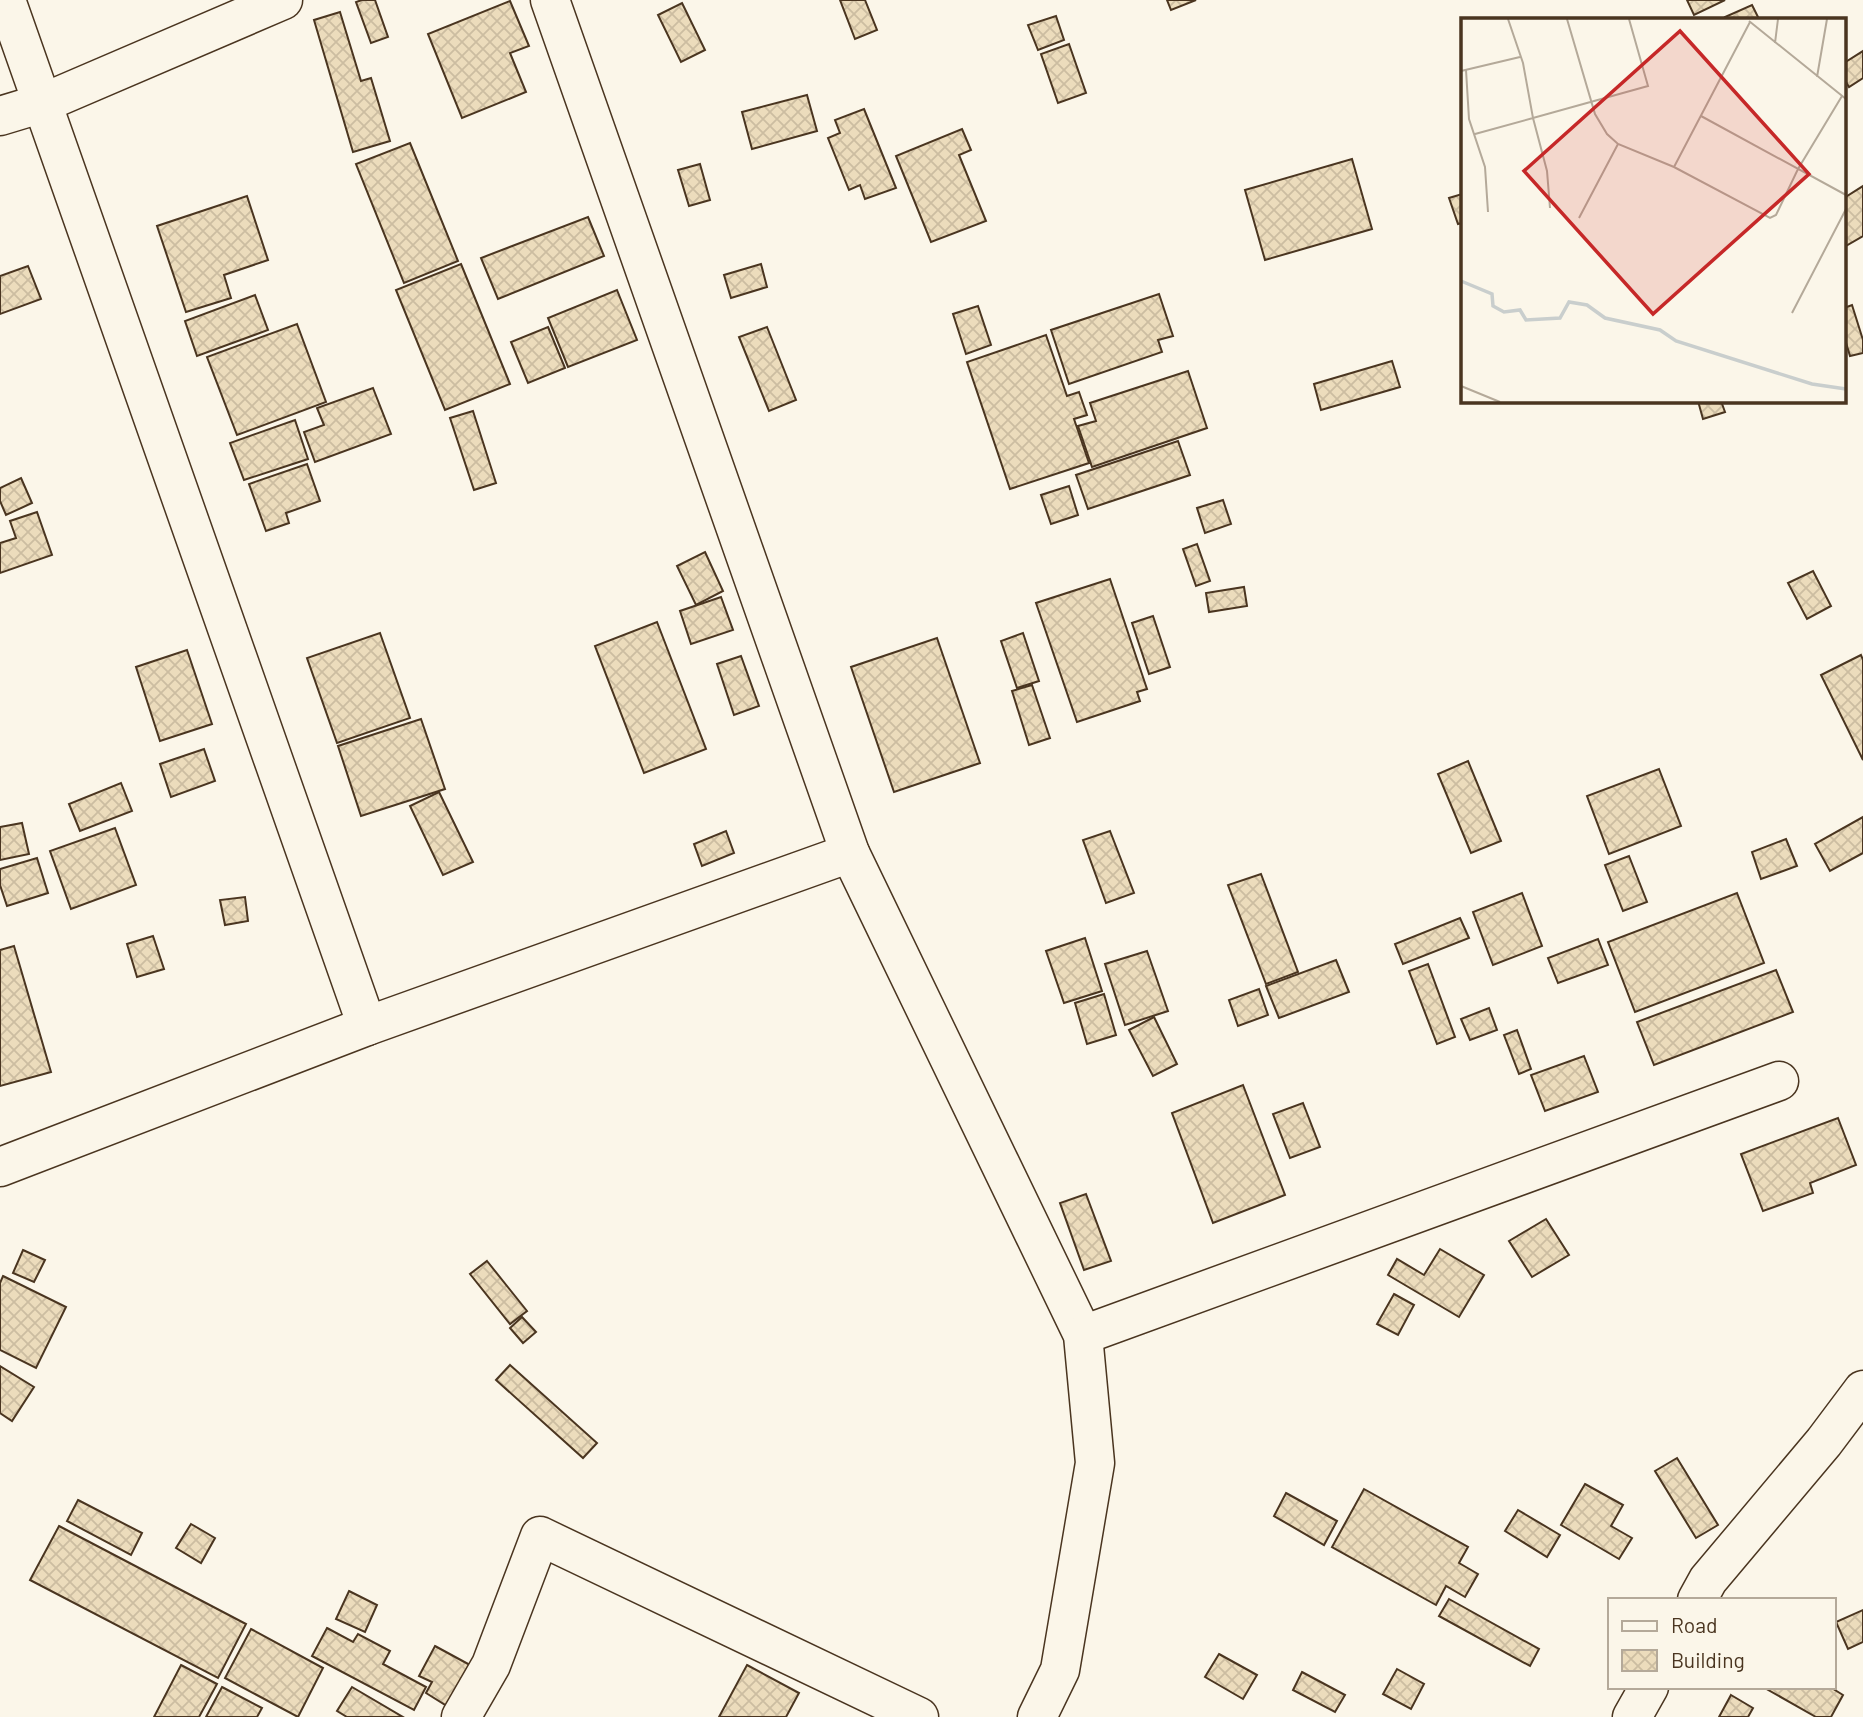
<svg xmlns="http://www.w3.org/2000/svg" width="1863" height="1717" viewBox="0 0 1863 1717" font-family="Barlow,sans-serif">
<defs>
<pattern id="building-cross-hatch" width="8" height="8" patternUnits="userSpaceOnUse" patternTransform="scale(1.75)"><rect width="8" height="8" fill="#ecdcbc"/><path d="M0 0l8 8M0 8l8-8" fill="none" stroke="#ccbda1"/></pattern>
</defs>
<rect width="100%" height="100%" fill="#fbf6e9"/>
<g fill="url(#building-cross-hatch)" stroke="#4a3520" stroke-width="2">
<path d="M 362,0 L 375,0 L 388,37 L 371,43 L 356,2 Z"/>
<path d="M 840,0 L 865,0 L 877,30 L 855,39 Z"/>
<path d="M 1167,0 L 1196,0 L 1171,10 Z"/>
<path d="M 1687,0 L 1725,0 L 1694,15 Z"/>
<path d="M 510,1 L 529,46 L 510,53 L 526,92 L 462,118 L 428,34 Z"/>
<path d="M 682,3 L 705,50 L 681,62 L 658,15 Z"/>
<path d="M 1752,5 L 1759,19 L 1726,19 L 1725,17 Z"/>
<path d="M 340,12 L 361,81 L 371,78 L 390,141 L 353,152 L 314,20 Z"/>
<path d="M 1056,16 L 1064,40 L 1038,50 L 1028,25 Z"/>
<path d="M 1069,44 L 1086,93 L 1058,103 L 1041,54 Z"/>
<path d="M 1863,51 L 1863,78 L 1849,87 L 1844,79 L 1844,63 Z"/>
<path d="M 807,95 L 817,131 L 752,149 L 742,112 Z"/>
<path d="M 864,109 L 896,188 L 865,199 L 860,185 L 849,190 L 828,138 L 840,133 L 835,120 Z"/>
<path d="M 962,129 L 971,150 L 959,155 L 986,221 L 931,242 L 896,156 Z"/>
<path d="M 410,143 L 458,261 L 404,283 L 356,164 Z"/>
<path d="M 1352,159 L 1372,229 L 1265,260 L 1245,190 Z"/>
<path d="M 700,164 L 710,200 L 689,206 L 678,170 Z"/>
<path d="M 1863,186 L 1863,236 L 1844,247 L 1844,198 Z"/>
<path d="M 1462,194 L 1462,223 L 1458,224 L 1449,198 Z"/>
<path d="M 247,196 L 268,260 L 224,275 L 231,298 L 186,312 L 157,226 Z"/>
<path d="M 588,217 L 604,256 L 498,299 L 481,258 Z"/>
<path d="M 461,264 L 510,384 L 445,410 L 396,290 Z"/>
<path d="M 761,264 L 767,287 L 731,298 L 724,275 Z"/>
<path d="M 28,266 L 41,299 L 0,314 L 0,276 Z"/>
<path d="M 617,290 L 637,340 L 568,367 L 548,318 Z"/>
<path d="M 1159,294 L 1173,336 L 1158,340 L 1162,352 L 1069,384 L 1051,330 Z"/>
<path d="M 255,295 L 268,330 L 197,356 L 185,321 Z"/>
<path d="M 1852,305 L 1863,340 L 1863,353 L 1850,356 L 1844,336 L 1844,308 Z"/>
<path d="M 978,306 L 991,345 L 966,354 L 953,314 Z"/>
<path d="M 297,324 L 326,402 L 237,435 L 207,357 Z"/>
<path d="M 548,327 L 565,368 L 528,383 L 511,342 Z"/>
<path d="M 767,327 L 796,400 L 769,411 L 739,337 Z"/>
<path d="M 1046,335 L 1067,396 L 1079,392 L 1087,415 L 1074,419 L 1089,463 L 1010,489 L 967,362 Z"/>
<path d="M 1392,361 L 1400,387 L 1321,410 L 1314,384 Z"/>
<path d="M 1188,371 L 1207,428 L 1092,467 L 1078,426 L 1096,421 L 1090,403 Z"/>
<path d="M 373,388 L 391,434 L 315,462 L 304,432 L 324,425 L 317,408 Z"/>
<path d="M 1698,401 L 1721,401 L 1725,412 L 1703,419 Z"/>
<path d="M 473,411 L 496,483 L 474,490 L 450,418 Z"/>
<path d="M 295,420 L 308,459 L 244,480 L 230,443 Z"/>
<path d="M 1178,441 L 1190,475 L 1088,509 L 1076,475 Z"/>
<path d="M 307,464 L 320,501 L 286,513 L 289,523 L 266,531 L 249,484 Z"/>
<path d="M 21,478 L 32,503 L 6,515 L 0,501 L 0,488 Z"/>
<path d="M 1069,486 L 1078,515 L 1051,524 L 1041,495 Z"/>
<path d="M 1223,500 L 1231,524 L 1205,533 L 1197,508 Z"/>
<path d="M 37,512 L 52,555 L 0,573 L 0,543 L 16,538 L 10,521 Z"/>
<path d="M 1197,544 L 1210,581 L 1196,586 L 1183,549 Z"/>
<path d="M 705,552 L 723,591 L 696,605 L 677,566 Z"/>
<path d="M 1813,571 L 1831,606 L 1807,619 L 1788,583 Z"/>
<path d="M 1110,579 L 1147,689 L 1137,692 L 1140,701 L 1077,722 L 1036,603 Z"/>
<path d="M 1244,587 L 1247,606 L 1209,612 L 1206,593 Z"/>
<path d="M 721,597 L 733,630 L 691,644 L 680,611 Z"/>
<path d="M 1153,616 L 1170,667 L 1149,674 L 1132,623 Z"/>
<path d="M 657,622 L 706,749 L 644,773 L 595,646 Z"/>
<path d="M 380,633 L 410,718 L 337,743 L 307,658 Z"/>
<path d="M 1023,633 L 1039,681 L 1017,688 L 1001,641 Z"/>
<path d="M 937,638 L 980,763 L 894,792 L 851,667 Z"/>
<path d="M 187,650 L 212,724 L 160,741 L 136,667 Z"/>
<path d="M 1861,655 L 1863,660 L 1863,760 L 1821,675 Z"/>
<path d="M 741,656 L 759,706 L 734,715 L 717,664 Z"/>
<path d="M 1032,685 L 1050,738 L 1029,745 L 1012,691 Z"/>
<path d="M 421,719 L 445,789 L 361,816 L 338,746 Z"/>
<path d="M 204,749 L 215,781 L 171,797 L 160,764 Z"/>
<path d="M 1468,761 L 1501,841 L 1471,853 L 1438,774 Z"/>
<path d="M 1659,769 L 1681,826 L 1609,854 L 1587,796 Z"/>
<path d="M 121,783 L 132,811 L 80,831 L 69,804 Z"/>
<path d="M 439,792 L 473,862 L 443,875 L 410,806 Z"/>
<path d="M 1863,817 L 1863,853 L 1830,871 L 1815,844 Z"/>
<path d="M 22,823 L 29,854 L 0,860 L 0,827 Z"/>
<path d="M 115,828 L 136,885 L 71,909 L 50,851 Z"/>
<path d="M 726,831 L 734,853 L 702,866 L 694,844 Z"/>
<path d="M 1110,831 L 1134,893 L 1106,903 L 1083,840 Z"/>
<path d="M 1786,839 L 1797,866 L 1761,879 L 1752,852 Z"/>
<path d="M 1629,856 L 1647,902 L 1623,911 L 1605,865 Z"/>
<path d="M 37,858 L 48,893 L 7,906 L 0,885 L 0,869 Z"/>
<path d="M 1261,874 L 1298,972 L 1266,984 L 1228,885 Z"/>
<path d="M 1522,893 L 1542,946 L 1493,965 L 1473,912 Z"/>
<path d="M 1737,893 L 1764,963 L 1635,1012 L 1608,942 Z"/>
<path d="M 245,897 L 248,921 L 225,925 L 220,900 Z"/>
<path d="M 1460,918 L 1469,938 L 1403,964 L 1395,944 Z"/>
<path d="M 153,936 L 164,969 L 137,977 L 127,944 Z"/>
<path d="M 1085,938 L 1102,991 L 1064,1003 L 1046,951 Z"/>
<path d="M 1598,939 L 1608,965 L 1558,983 L 1548,958 Z"/>
<path d="M 14,946 L 51,1072 L 0,1086 L 0,950 Z"/>
<path d="M 1147,951 L 1168,1011 L 1125,1025 L 1105,964 Z"/>
<path d="M 1336,960 L 1349,992 L 1279,1018 L 1266,986 Z"/>
<path d="M 1428,964 L 1455,1037 L 1437,1044 L 1409,971 Z"/>
<path d="M 1776,970 L 1793,1012 L 1654,1065 L 1637,1022 Z"/>
<path d="M 1259,989 L 1268,1015 L 1238,1026 L 1229,1000 Z"/>
<path d="M 1104,994 L 1116,1035 L 1087,1044 L 1075,1003 Z"/>
<path d="M 1489,1008 L 1497,1030 L 1470,1040 L 1461,1019 Z"/>
<path d="M 1154,1017 L 1177,1064 L 1153,1076 L 1129,1030 Z"/>
<path d="M 1517,1030 L 1531,1069 L 1519,1074 L 1504,1035 Z"/>
<path d="M 1584,1056 L 1598,1092 L 1545,1111 L 1531,1075 Z"/>
<path d="M 1243,1085 L 1285,1195 L 1213,1223 L 1172,1113 Z"/>
<path d="M 1303,1103 L 1320,1147 L 1290,1158 L 1273,1114 Z"/>
<path d="M 1838,1118 L 1856,1165 L 1810,1183 L 1813,1193 L 1763,1211 L 1741,1154 Z"/>
<path d="M 1086,1194 L 1111,1261 L 1084,1270 L 1060,1203 Z"/>
<path d="M 1546,1219 L 1569,1255 L 1532,1277 L 1509,1241 Z"/>
<path d="M 1440,1249 L 1484,1275 L 1459,1317 L 1388,1275 L 1397,1259 L 1424,1275 Z"/>
<path d="M 23,1250 L 45,1260 L 34,1282 L 13,1273 Z"/>
<path d="M 487,1261 L 527,1311 L 510,1324 L 470,1274 Z"/>
<path d="M 3,1276 L 66,1307 L 36,1368 L 0,1350 L 0,1283 Z"/>
<path d="M 1394,1294 L 1414,1305 L 1398,1335 L 1377,1324 Z"/>
<path d="M 522,1317 L 536,1332 L 523,1343 L 510,1328 Z"/>
<path d="M 510,1365 L 597,1443 L 583,1458 L 496,1380 Z"/>
<path d="M 0,1366 L 34,1387 L 12,1421 L 0,1413 Z"/>
<path d="M 1677,1458 L 1718,1525 L 1696,1538 L 1655,1471 Z"/>
<path d="M 1585,1484 L 1623,1505 L 1611,1526 L 1632,1538 L 1619,1559 L 1561,1525 Z"/>
<path d="M 1364,1489 L 1468,1547 L 1459,1563 L 1478,1574 L 1465,1597 L 1446,1586 L 1436,1605 L 1332,1547 Z"/>
<path d="M 1286,1493 L 1337,1521 L 1324,1545 L 1274,1516 Z"/>
<path d="M 78,1500 L 142,1533 L 131,1555 L 67,1521 Z"/>
<path d="M 1518,1510 L 1560,1535 L 1547,1557 L 1505,1531 Z"/>
<path d="M 191,1524 L 215,1538 L 201,1563 L 176,1548 Z"/>
<path d="M 59,1526 L 246,1624 L 218,1678 L 30,1580 Z"/>
<path d="M 349,1591 L 377,1605 L 365,1632 L 336,1619 Z"/>
<path d="M 1449,1599 L 1539,1649 L 1530,1666 L 1439,1616 Z"/>
<path d="M 1863,1610 L 1863,1642 L 1848,1649 L 1836,1622 Z"/>
<path d="M 327,1628 L 353,1642 L 358,1634 L 390,1651 L 383,1664 L 426,1687 L 414,1710 L 312,1656 Z"/>
<path d="M 251,1629 L 323,1668 L 298,1717 L 225,1678 Z"/>
<path d="M 435,1646 L 470,1665 L 447,1706 L 426,1693 L 432,1682 L 419,1676 Z"/>
<path d="M 1219,1654 L 1257,1675 L 1243,1699 L 1205,1677 Z"/>
<path d="M 181,1665 L 217,1684 L 199,1717 L 154,1717 Z"/>
<path d="M 747,1665 L 799,1693 L 786,1717 L 719,1717 Z"/>
<path d="M 1397,1669 L 1424,1684 L 1411,1709 L 1383,1694 Z"/>
<path d="M 1302,1672 L 1345,1695 L 1335,1712 L 1293,1690 Z"/>
<path d="M 222,1687 L 262,1708 L 257,1717 L 206,1717 Z"/>
<path d="M 352,1687 L 403,1717 L 347,1717 L 337,1711 Z"/>
<path d="M 1763,1687 L 1830,1687 L 1843,1695 L 1831,1717 L 1816,1717 Z"/>
<path d="M 1731,1695 L 1753,1708 L 1748,1717 L 1719,1717 Z"/>
</g>
<g fill="none" stroke-linecap="round" stroke-linejoin="round">
<defs>
<g id="street">
<path d="M 6,0 L 367,1026"/>
<path d="M 550,0 L 850,853 L 1083,1335 L 1095,1463 L 1060,1670 L 1037,1717"/>
<path d="M 0,116 L 43,103 L 283,0"/>
<path d="M 0,1167 L 367,1026 L 850,853"/>
<path d="M 1083,1335 L 1779,1081"/>
<path d="M 1697,1600 L 1708,1580 L 1824,1442 L 1863,1390"/>
<path d="M 461,1717 L 491,1665 L 540,1536 L 919,1717"/>
<path d="M 1632,1717 L 1649,1687"/>
</g>
</defs>
<use href="#street" stroke="#4a3520" stroke-width="41"/>
<use href="#street" stroke="#fbf6e9" stroke-width="38"/>
</g>
<g transform="translate(1461 18)">
<rect width="385" height="385" fill="#fbf6e9"/>
<path fill="none" stroke="#c9cecd" stroke-width="3.5" d="M 0,263 L 31,276 L 32,288 L 43,294 L 59,292 L 65,302 L 99,300 L 108,284 L 126,287 L 144,300 L 199,312 L 215,323 L 351,366 L 385,371"/>
<path fill="none" stroke="#b4a999" stroke-width="2" d="M 47,1 L 62,45 L 72,100 L 187,68 L 168,1M 106,1 L 134,96 L 146,116 L 157,126 L 213,149 L 309,200 L 315,197 L 337,151 L 381,78M 288,3 L 385,81M 314,25 L 317,1M 5,52 L 8,101 L 24,149 L 27,194M 0,53 L 59,39M 356,59 L 366,1M 240,98 L 385,177M 14,116 L 72,100 L 86,153 L 89,190M 213,149 L 289,4M 118,200 L 157,126M 331,295 L 385,191M 0,368 L 39,384"/>
<path fill="#c62828" fill-opacity="0.15" stroke="#c62828" stroke-width="3.5" d="M 219,13 L 348,156 L 192,296 L 63,153 Z"/>
<rect width="385" height="385" fill="none" stroke="#4a3520" stroke-width="3.5"/>
</g>
<rect x="1608" y="1598" width="228" height="91" fill="#fbf6e9" stroke="#b4a999" stroke-width="2"/>
<rect x="1622" y="1621" width="35" height="10" fill="#fbf6e9" stroke="#b4a999" stroke-width="2"/>
<text x="1671" y="1633" font-size="21" fill="#4a3520">Road</text>
<rect x="1622" y="1650" width="35" height="21" fill="url(#building-cross-hatch)" stroke="#b4a999" stroke-width="2"/>
<text x="1671" y="1668" font-size="21" fill="#4a3520">Building</text>
</svg>
